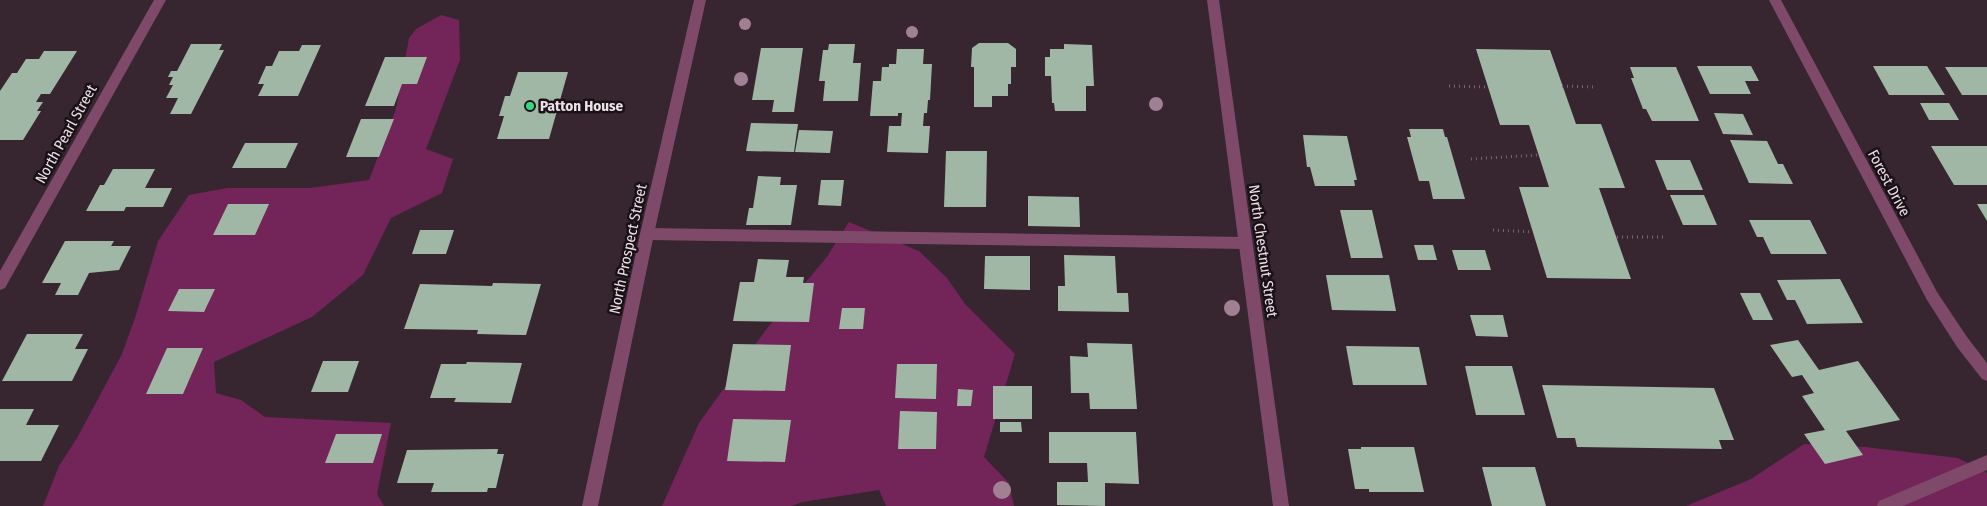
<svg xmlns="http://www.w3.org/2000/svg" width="1987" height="506" viewBox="0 0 1987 506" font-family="'Fira Sans Condensed',sans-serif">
<rect width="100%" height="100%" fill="#372530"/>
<g fill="#732459">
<path d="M 441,15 L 459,20 L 460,60 L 426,149 L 453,159 L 442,193 L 391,218 L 363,275 L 312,317 L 214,362 L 216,393 L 241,400 L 265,417 L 391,423 L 377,494 L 384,506 L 43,506 L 59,466 L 77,438 L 122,354 L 136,315 L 158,241 L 189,195 L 227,188 L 310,188 L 369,180 L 396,109 L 409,38 L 416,29 Z"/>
<path d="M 849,222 L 919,251 L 947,278 L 965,304 L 1015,354 L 984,457 L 1009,483 L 1014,506 L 886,506 L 879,490 L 803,502 L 791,506 L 662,506 L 699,423 L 768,327 L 826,258 Z"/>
<path d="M 1804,444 L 1865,447 L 1958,458 L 1987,473 L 1987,506 L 1686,506 L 1751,479 Z"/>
</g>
<g fill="#a1b7a6">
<path d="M 979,43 L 1008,43 L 1016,49 L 1016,67 L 1011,67 L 1011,84 L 1008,84 L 1008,96 L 992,96 L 992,107 L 974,107 L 974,67 L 971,67 L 972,48 Z"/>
<path d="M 191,44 L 222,44 L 219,50 L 224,50 L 191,114 L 170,114 L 178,98 L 166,98 L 173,85 L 169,85 L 173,77 L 168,77 L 171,71 L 177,71 Z"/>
<path d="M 829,44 L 855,44 L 853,63 L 861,63 L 858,101 L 823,101 L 825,81 L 819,81 L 823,50 L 828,50 Z"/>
<path d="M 1064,44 L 1092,45 L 1094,86 L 1086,86 L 1086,111 L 1055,111 L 1054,103 L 1052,103 L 1051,76 L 1045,76 L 1045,57 L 1050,57 L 1050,49 L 1064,49 Z"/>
<path d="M 302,45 L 321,45 L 298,96 L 258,96 L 264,84 L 258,84 L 266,66 L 272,66 L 279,51 L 299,51 Z"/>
<path d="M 761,48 L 803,48 L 794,112 L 772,112 L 774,100 L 752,100 Z"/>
<path d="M 897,49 L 924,49 L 923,64 L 932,64 L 930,100 L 928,100 L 927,113 L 924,113 L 923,126 L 930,126 L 928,153 L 887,152 L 889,126 L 901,126 L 902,113 L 898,113 L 898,116 L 870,116 L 873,81 L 881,81 L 882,67 L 889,67 L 889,64 L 896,64 Z"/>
<path d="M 1476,49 L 1550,50 L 1576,124 L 1601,124 L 1625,188 L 1599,188 L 1631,279 L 1547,278 L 1519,187 L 1549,187 L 1529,125 L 1500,125 Z"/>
<path d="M 44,51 L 77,51 L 50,94 L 41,94 L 36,102 L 43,102 L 37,111 L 41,111 L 23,140 L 0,140 L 0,91 L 12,73 L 17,73 L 26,59 L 39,59 Z"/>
<path d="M 385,57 L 427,57 L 417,84 L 402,84 L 394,106 L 365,106 Z"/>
<path d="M 1697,66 L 1751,66 L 1759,81 L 1745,81 L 1751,94 L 1710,94 Z"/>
<path d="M 1873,66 L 1927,66 L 1945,95 L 1889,95 Z"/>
<path d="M 1630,67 L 1676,67 L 1699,121 L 1652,121 L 1646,109 L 1643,109 L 1631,78 L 1634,78 Z"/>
<path d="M 1945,67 L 1987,67 L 1987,95 L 1962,95 Z"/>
<path d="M 518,72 L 568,72 L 549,139 L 497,139 L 504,116 L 499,116 L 505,96 L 510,96 Z"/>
<path d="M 1920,103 L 1949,103 L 1959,120 L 1929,120 Z"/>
<path d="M 1714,113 L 1743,114 L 1753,135 L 1723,134 Z"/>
<path d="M 361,119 L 394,119 L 379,157 L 346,157 Z"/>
<path d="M 751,123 L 798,124 L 794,152 L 746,151 Z"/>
<path d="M 1409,129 L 1443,129 L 1445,137 L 1447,137 L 1465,199 L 1433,199 L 1429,181 L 1419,181 L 1407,137 L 1411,137 Z"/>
<path d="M 799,130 L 833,131 L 830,153 L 795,152 Z"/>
<path d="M 1303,135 L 1347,136 L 1357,180 L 1354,180 L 1355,186 L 1315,186 L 1310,167 L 1307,167 Z"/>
<path d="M 1730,140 L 1767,141 L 1778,164 L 1783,164 L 1793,184 L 1749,183 Z"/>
<path d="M 245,143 L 298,143 L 286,168 L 232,168 Z"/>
<path d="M 1931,146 L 1987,146 L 1987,185 L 1954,185 Z"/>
<path d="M 946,151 L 987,151 L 986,207 L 944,207 Z"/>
<path d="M 1655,160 L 1690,160 L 1703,190 L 1667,190 Z"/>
<path d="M 113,169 L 155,169 L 145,188 L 172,188 L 163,207 L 126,207 L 124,211 L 86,211 L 100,185 L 104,185 Z"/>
<path d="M 758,176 L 781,177 L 780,185 L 797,185 L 791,225 L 746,225 L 749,208 L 753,208 Z"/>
<path d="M 821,180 L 844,180 L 841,206 L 818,205 Z"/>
<path d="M 1670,195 L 1704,195 L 1717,225 L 1683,225 Z"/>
<path d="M 1028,196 L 1079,197 L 1080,227 L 1028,226 Z"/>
<path d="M 228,204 L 269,204 L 255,235 L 213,235 Z"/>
<path d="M 1977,204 L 1987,204 L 1987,221 Z"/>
<path d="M 1340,210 L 1372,210 L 1383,258 L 1351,258 Z"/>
<path d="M 1749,220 L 1810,220 L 1827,254 L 1771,254 L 1763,237 L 1757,237 Z"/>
<path d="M 420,230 L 454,230 L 446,254 L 412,254 Z"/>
<path d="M 65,241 L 114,241 L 111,246 L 131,246 L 119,270 L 89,273 L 78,295 L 55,295 L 61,283 L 42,283 Z"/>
<path d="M 1414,245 L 1433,245 L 1437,260 L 1418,260 Z"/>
<path d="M 1452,250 L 1485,250 L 1491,270 L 1458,270 Z"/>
<path d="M 1064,255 L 1115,256 L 1117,293 L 1128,293 L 1129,312 L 1058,311 L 1058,286 L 1065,286 Z"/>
<path d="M 985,256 L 1030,256 L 1030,290 L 984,289 Z"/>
<path d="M 758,259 L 789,260 L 786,277 L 804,277 L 803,283 L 814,283 L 809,322 L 733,321 L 740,282 L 754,282 Z"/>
<path d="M 1326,275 L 1389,275 L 1396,311 L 1332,310 Z"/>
<path d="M 1840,279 L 1863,323 L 1807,324 L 1795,300 L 1787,300 L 1777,280 Z"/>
<path d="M 493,283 L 541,284 L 526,335 L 477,334 L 478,330 L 404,329 L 420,284 L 492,286 Z"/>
<path d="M 179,289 L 215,289 L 204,312 L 168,311 Z"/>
<path d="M 1740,293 L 1760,293 L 1773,320 L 1753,320 Z"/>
<path d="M 842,308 L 865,308 L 863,329 L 839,329 Z"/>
<path d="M 1470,315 L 1503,315 L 1508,337 L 1476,336 Z"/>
<path d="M 27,334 L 83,334 L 75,349 L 88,349 L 72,381 L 2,381 Z"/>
<path d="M 1798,340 L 1819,370 L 1858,361 L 1900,420 L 1846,431 L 1863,455 L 1825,464 L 1804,434 L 1825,430 L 1802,396 L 1814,393 L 1802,375 L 1792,377 L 1770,345 Z"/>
<path d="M 1087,343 L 1132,344 L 1137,409 L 1090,409 L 1089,393 L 1071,393 L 1070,356 L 1088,357 Z"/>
<path d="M 733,344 L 791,345 L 785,391 L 725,390 Z"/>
<path d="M 1346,346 L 1419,347 L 1427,385 L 1353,385 Z"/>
<path d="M 167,348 L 203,348 L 183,394 L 146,394 Z"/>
<path d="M 323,361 L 359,361 L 348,392 L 311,392 Z"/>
<path d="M 467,362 L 522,363 L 511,403 L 454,402 L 456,398 L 430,398 L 441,364 L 466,364 Z"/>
<path d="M 897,364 L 937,364 L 936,399 L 895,398 Z"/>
<path d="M 1465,366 L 1512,366 L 1525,415 L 1476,415 Z"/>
<path d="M 1542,385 L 1714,388 L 1734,440 L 1719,440 L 1722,449 L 1577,447 L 1575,438 L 1557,438 Z"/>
<rect x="993" y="386" width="39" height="33"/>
<path d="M 958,389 L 973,390 L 971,406 L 957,406 Z"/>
<path d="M 0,409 L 34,409 L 26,425 L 59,425 L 41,461 L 0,461 Z"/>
<path d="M 900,411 L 937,412 L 936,449 L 898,449 Z"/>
<path d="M 733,419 L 791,420 L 785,462 L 727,461 Z"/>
<path d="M 1000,422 L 1021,422 L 1022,432 L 1000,432 Z"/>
<path d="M 1049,432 L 1136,432 L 1139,484 L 1105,483 L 1105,506 L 1057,505 L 1057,482 L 1088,482 L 1087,463 L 1049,463 Z"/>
<path d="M 336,434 L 382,434 L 373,463 L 325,463 Z"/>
<path d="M 1361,447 L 1414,447 L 1424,492 L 1369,492 L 1369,489 L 1355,489 L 1348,449 L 1361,449 Z"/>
<path d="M 498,449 L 497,454 L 504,454 L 496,488 L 488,488 L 487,492 L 431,492 L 434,483 L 397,483 L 407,450 Z"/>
<path d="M 1482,467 L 1535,467 L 1546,506 L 1492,506 Z"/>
</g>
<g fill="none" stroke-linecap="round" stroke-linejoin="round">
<g stroke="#776771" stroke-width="3" stroke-dasharray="1 4" stroke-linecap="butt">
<path d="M 1449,86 L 1488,87"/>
<path d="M 1562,86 L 1594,87"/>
<path d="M 1471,159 L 1538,155"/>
<path d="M 1493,230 L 1533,232"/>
<path d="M 1617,237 L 1664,237"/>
</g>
<g fill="#7f4a6a" fill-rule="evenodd">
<path d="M 647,228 L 1245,237 L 1250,239 L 1252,243 L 1250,247 L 1245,249 L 647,240 L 642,238 L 640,234 L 642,230 Z"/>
<path d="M 1987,455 L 1987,470 L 1903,506 L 1877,506 L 1879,501 Z"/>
</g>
<g fill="#7f4a6a" fill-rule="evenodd">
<path d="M 154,0 L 166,0 L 5,288 L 0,290 L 0,271 Z"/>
<path d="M 694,0 L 706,0 L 654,234 L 598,506 L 582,506 L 640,234 Z"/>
<path d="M 1207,0 L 1219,0 L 1289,506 L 1273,506 Z"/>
<path d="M 1769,0 L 1781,0 L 1937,292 L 1967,337 L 1987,363 L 1987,381 L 1982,379 L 1957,347 L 1927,300 Z"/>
</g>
</g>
<g fill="#a28094">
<circle cx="745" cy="24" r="6"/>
<circle cx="912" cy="32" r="6"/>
<circle cx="741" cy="79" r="7"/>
<circle cx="1156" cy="104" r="7"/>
<circle cx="1232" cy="308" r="8"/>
<circle cx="1002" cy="490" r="9"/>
</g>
<circle fill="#3bd77e" stroke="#191116" stroke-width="2" cx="530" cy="106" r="5"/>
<g text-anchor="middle" stroke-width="5" stroke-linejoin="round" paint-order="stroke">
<g font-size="15" font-weight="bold" fill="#ecdfe6" stroke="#191116" text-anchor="start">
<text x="540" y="111">Patton House</text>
</g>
<g font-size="15" fill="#ecdfe6" stroke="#191116">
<text transform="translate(66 134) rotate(-61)" y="5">North Pearl Street</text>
<text transform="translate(1889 183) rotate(62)" y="5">Forest Drive</text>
<text transform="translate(628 249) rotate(-78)" y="5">North Prospect Street</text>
<text transform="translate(1263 251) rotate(82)" y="5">North Chestnut Street</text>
</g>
</g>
</svg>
